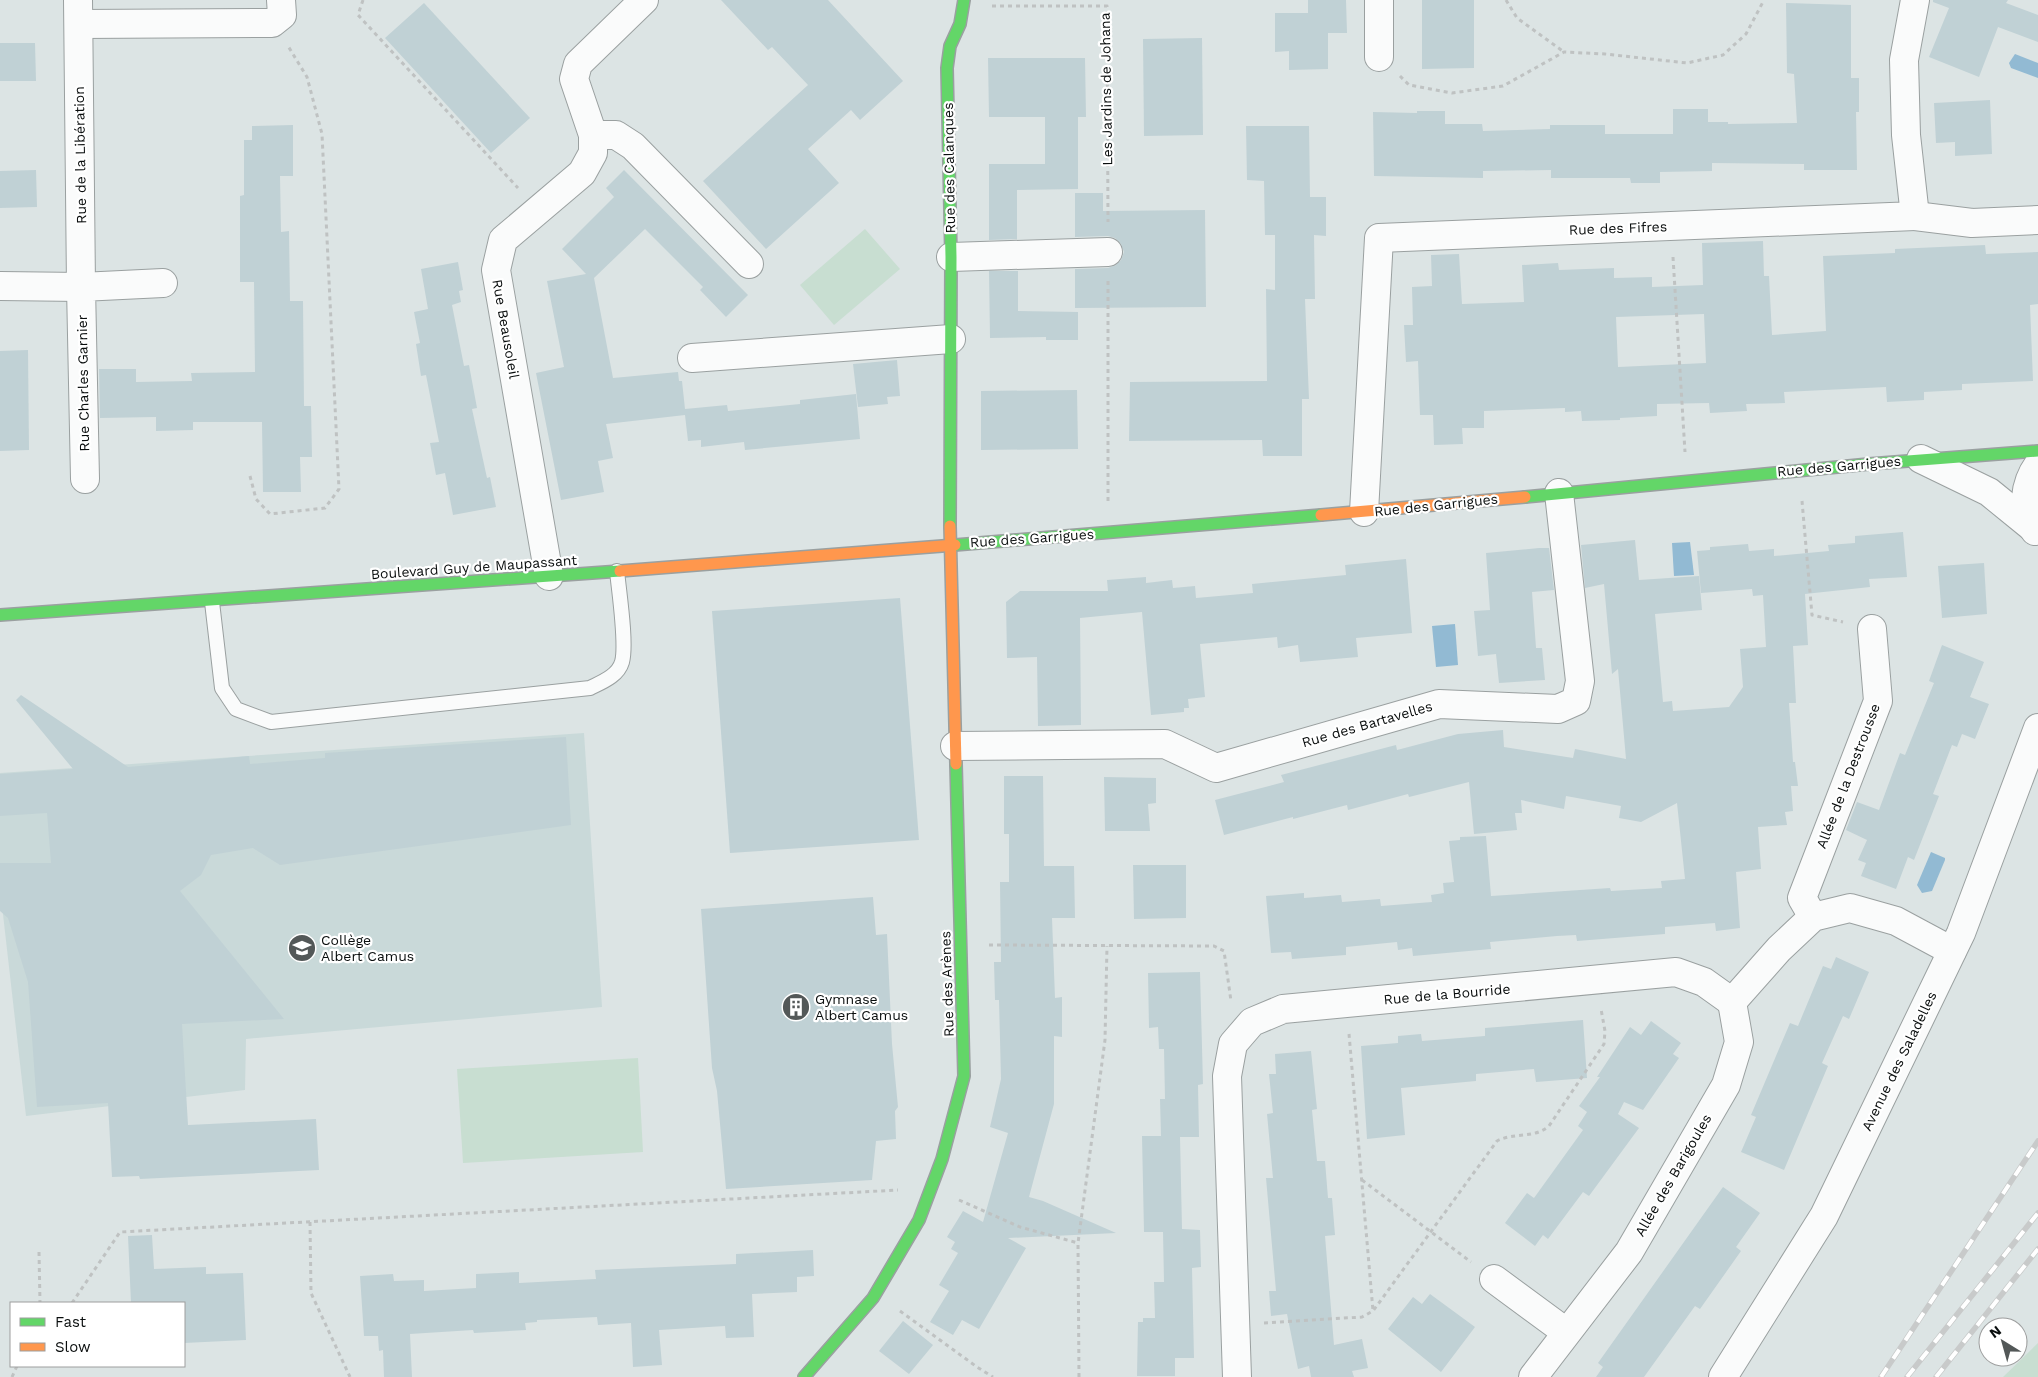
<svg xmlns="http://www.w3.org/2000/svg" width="2038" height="1377" viewBox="0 0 2038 1377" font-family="'Work Sans',sans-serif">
<rect width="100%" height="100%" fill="#dce4e4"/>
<path fill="#c9d9d9" d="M 584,733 L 602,1007 L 246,1039 L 245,1090 L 26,1116 L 0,888 L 0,773 Z"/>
<g fill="#c8ded1">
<path d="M 865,229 L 900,269 L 834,325 L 800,285 Z"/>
<path d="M 638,1058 L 643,1152 L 463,1163 L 457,1069 Z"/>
<path d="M 2038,1343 L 2038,1377 L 2003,1377 Z"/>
</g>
<g fill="#92bad3">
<path d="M 2015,54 L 2038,63 L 2038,78 L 2011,68 L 2009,63 Z"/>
<path d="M 1690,542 L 1694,575 L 1674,576 L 1672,543 Z"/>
<path d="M 1455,624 L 1458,665 L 1436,667 L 1432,626 Z"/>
<path d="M 1931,852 L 1945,858 L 1945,860 L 1932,891 L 1922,893 L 1917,885 Z"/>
</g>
<g fill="#c0d1d5" fill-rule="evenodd">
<path d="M 721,0 L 828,0 L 903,81 L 860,120 L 851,110 L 808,149 L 839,183 L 766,249 L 703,181 L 808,85 L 772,47 L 768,50 Z"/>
<path d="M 1308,0 L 1346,0 L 1347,33 L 1328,33 L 1328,69 L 1289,70 L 1289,51 L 1275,52 L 1275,13 L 1308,13 Z"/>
<path d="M 1422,0 L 1474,0 L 1474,68 L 1422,69 Z"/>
<path d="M 1933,0 L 2008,0 L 2006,3 L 2038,15 L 2038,42 L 1998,27 L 1979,77 L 1929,57 L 1949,8 L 1933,2 Z"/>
<path d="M 424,3 L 530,118 L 491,153 L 385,38 Z"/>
<path d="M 1786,3 L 1851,5 L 1851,78 L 1859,78 L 1859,112 L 1856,112 L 1857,170 L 1804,170 L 1804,164 L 1712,163 L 1712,171 L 1660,172 L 1660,183 L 1631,183 L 1630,178 L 1551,178 L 1551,170 L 1483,171 L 1483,178 L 1374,176 L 1373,112 L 1417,113 L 1417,111 L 1445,111 L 1445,124 L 1482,124 L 1483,131 L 1550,129 L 1550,125 L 1605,125 L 1605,134 L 1673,134 L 1673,109 L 1708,109 L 1708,122 L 1728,122 L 1728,124 L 1797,123 L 1794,74 L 1787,73 Z"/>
<path d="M 1202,38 L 1203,135 L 1144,136 L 1143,39 Z"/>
<path d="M 0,43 L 35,43 L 36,81 L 0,81 Z"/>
<path d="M 988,58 L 1085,58 L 1086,117 L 1078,117 L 1078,189 L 1017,190 L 1017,239 L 989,240 L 989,164 L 1045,164 L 1045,117 L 989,117 Z"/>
<path d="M 1990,100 L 1992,154 L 1955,156 L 1955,142 L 1936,143 L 1934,103 Z"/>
<path d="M 293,125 L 293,176 L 280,176 L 281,232 L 289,231 L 290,301 L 303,301 L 304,406 L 311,406 L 312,457 L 300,457 L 301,492 L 263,492 L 262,422 L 193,422 L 193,430 L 156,431 L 156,417 L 100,418 L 99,369 L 136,369 L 136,382 L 192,381 L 191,373 L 255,372 L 254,282 L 240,282 L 240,196 L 244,195 L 244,140 L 252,140 L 252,126 Z"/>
<path d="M 1246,126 L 1309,126 L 1310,197 L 1326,197 L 1326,236 L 1314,235 L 1315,299 L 1305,299 L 1309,399 L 1302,399 L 1302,456 L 1263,456 L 1262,440 L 1129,441 L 1130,382 L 1267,381 L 1266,289 L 1275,290 L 1275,235 L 1265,235 L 1264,181 L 1247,180 Z"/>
<path d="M 36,170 L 37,207 L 0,208 L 0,171 Z"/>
<path d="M 624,170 L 748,295 L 726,317 L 700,290 L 703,287 L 645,229 L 594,278 L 613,378 L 678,372 L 679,381 L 682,381 L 685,409 L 727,405 L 728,411 L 800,404 L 800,400 L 856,394 L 860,439 L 745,450 L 744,442 L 701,447 L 701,440 L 688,441 L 685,415 L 606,424 L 613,458 L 598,461 L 604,492 L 561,500 L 536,373 L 564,367 L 547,281 L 586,274 L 562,249 L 614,197 L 606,188 Z"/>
<path d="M 1075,193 L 1103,193 L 1103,211 L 1205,210 L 1206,307 L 1075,308 L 1075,269 L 1108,268 L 1116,265 L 1121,260 L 1124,252 L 1121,244 L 1115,238 L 1108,236 L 1075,237 Z"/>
<path d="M 1763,241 L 1764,276 L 1769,276 L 1772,335 L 1826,331 L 1823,256 L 1895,253 L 1895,249 L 1985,245 L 1986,254 L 2038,252 L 2038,304 L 2030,305 L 2033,381 L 1962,384 L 1962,390 L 1924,392 L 1924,400 L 1887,402 L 1886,387 L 1784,392 L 1785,403 L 1746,404 L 1747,411 L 1710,413 L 1709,403 L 1657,404 L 1657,416 L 1620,418 L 1620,420 L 1582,421 L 1581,411 L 1565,412 L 1565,408 L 1484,411 L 1484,428 L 1462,428 L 1463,444 L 1434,445 L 1433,415 L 1420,415 L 1418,361 L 1406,362 L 1404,325 L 1413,325 L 1412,287 L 1432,286 L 1431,255 L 1459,254 L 1462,304 L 1524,302 L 1522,265 L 1558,263 L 1559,270 L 1614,268 L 1614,278 L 1652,277 L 1652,287 L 1703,285 L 1702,243 ZM 1704,314 L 1706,363 L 1618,367 L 1616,317 Z"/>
<path d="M 458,262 L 463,290 L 459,291 L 461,302 L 452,305 L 464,366 L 469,365 L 477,408 L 472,409 L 487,478 L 490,477 L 496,507 L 453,515 L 445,473 L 436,475 L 430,443 L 439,442 L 426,375 L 421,376 L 416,344 L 420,343 L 414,312 L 428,309 L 421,269 Z"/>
<path d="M 989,271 L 1018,271 L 1018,311 L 1078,312 L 1078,340 L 1046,340 L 1046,337 L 990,338 Z"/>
<path d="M 28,350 L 29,450 L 0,451 L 0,351 Z"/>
<path d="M 897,360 L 900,396 L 887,397 L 888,404 L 858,407 L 853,364 Z"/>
<path d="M 1077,390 L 1078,449 L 981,450 L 981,391 Z"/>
<path d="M 1903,532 L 1907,577 L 1869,579 L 1870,587 L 1805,594 L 1808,645 L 1793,646 L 1796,703 L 1789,703 L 1793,762 L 1795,762 L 1798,786 L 1791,786 L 1793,811 L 1785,812 L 1787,825 L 1758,827 L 1761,869 L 1736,872 L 1740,928 L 1716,931 L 1715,923 L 1665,927 L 1665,934 L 1577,941 L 1576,935 L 1557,936 L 1490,942 L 1491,949 L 1413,956 L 1412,948 L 1398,950 L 1397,942 L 1346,947 L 1346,955 L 1292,959 L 1291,952 L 1271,953 L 1266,896 L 1304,893 L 1304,898 L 1341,895 L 1342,902 L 1380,899 L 1381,906 L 1432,902 L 1431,895 L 1444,893 L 1443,883 L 1454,882 L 1449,841 L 1460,840 L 1460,837 L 1486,836 L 1491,896 L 1610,888 L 1611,891 L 1662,888 L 1661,881 L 1685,879 L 1677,803 L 1641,822 L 1619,818 L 1621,806 L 1566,796 L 1564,809 L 1521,800 L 1522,813 L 1515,813 L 1517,830 L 1474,834 L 1469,782 L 1409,797 L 1408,794 L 1348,810 L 1347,805 L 1293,819 L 1293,817 L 1224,835 L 1215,800 L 1284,782 L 1281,775 L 1396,745 L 1397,750 L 1458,734 L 1503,730 L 1504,747 L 1573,758 L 1575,749 L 1626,759 L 1618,669 L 1612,674 L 1604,584 L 1585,588 L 1581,545 L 1635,540 L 1639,580 L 1699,576 L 1702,610 L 1655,614 L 1663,702 L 1672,701 L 1673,711 L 1729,707 L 1743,687 L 1740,649 L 1766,647 L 1763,595 L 1753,596 L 1752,589 L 1701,593 L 1697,551 L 1710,550 L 1710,547 L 1748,544 L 1749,551 L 1774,549 L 1774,556 L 1829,551 L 1828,545 L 1855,543 L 1855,536 Z"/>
<path d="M 1539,548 L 1549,548 L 1554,590 L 1532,592 L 1536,648 L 1542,648 L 1545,680 L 1499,683 L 1496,654 L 1478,656 L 1474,611 L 1490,610 L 1486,553 Z"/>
<path d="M 1406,559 L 1412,633 L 1356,638 L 1358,657 L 1300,662 L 1298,645 L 1278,648 L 1277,637 L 1200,644 L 1205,697 L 1188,699 L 1189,708 L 1184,708 L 1184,712 L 1151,715 L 1142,612 L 1080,618 L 1081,725 L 1038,726 L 1037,657 L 1007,658 L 1006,602 L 1020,591 L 1108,591 L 1107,580 L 1146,577 L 1146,583 L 1172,580 L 1173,588 L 1195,586 L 1196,598 L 1253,593 L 1252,584 L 1346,575 L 1345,565 Z"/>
<path d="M 1984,563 L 1987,614 L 1942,618 L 1938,566 Z"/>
<path d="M 900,598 L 919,840 L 730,853 L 712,611 Z"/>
<path d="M 1942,645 L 1984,662 L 1970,697 L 1989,704 L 1975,739 L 1962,734 L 1957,747 L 1952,745 L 1933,794 L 1939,796 L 1914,860 L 1908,857 L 1896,889 L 1861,876 L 1866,863 L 1858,860 L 1867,840 L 1846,830 L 1857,802 L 1879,810 L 1900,753 L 1905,755 L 1934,683 L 1929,681 Z"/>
<path d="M 21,695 L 128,767 L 249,756 L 250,764 L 325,758 L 325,753 L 566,737 L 571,825 L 280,865 L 253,848 L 211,855 L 201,875 L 180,891 L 284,1019 L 182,1024 L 188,1125 L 316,1119 L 319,1170 L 140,1179 L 139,1176 L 112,1177 L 108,1103 L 37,1107 L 28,982 L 8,918 L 0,911 L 0,863 L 51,863 L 47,813 L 0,816 L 0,774 L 73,769 L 16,700 Z"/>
<path d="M 1004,776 L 1043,776 L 1044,866 L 1074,866 L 1075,918 L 1052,918 L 1055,998 L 1062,997 L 1062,1037 L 1054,1036 L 1054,1104 L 1029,1197 L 1043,1201 L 1116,1233 L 1008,1238 L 1026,1248 L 979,1329 L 962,1320 L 953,1335 L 930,1322 L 949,1291 L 939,1285 L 958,1253 L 951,1249 L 955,1242 L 947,1237 L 963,1211 L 983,1222 L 1008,1133 L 990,1127 L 1001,1079 L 999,1000 L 995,1000 L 994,962 L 1001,962 L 1000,882 L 1009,882 L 1009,834 L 1004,834 Z"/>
<path d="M 1104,777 L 1156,778 L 1156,803 L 1148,804 L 1150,831 L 1105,831 Z"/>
<path d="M 1133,865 L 1186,865 L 1186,918 L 1134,919 Z"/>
<path d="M 873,897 L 876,935 L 887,934 L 892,1044 L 898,1107 L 895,1111 L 896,1139 L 876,1141 L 872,1180 L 726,1189 L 717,1091 L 712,1068 L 701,909 Z"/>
<path d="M 1836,957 L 1869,972 L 1849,1019 L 1843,1016 L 1822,1063 L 1828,1066 L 1784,1170 L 1741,1152 L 1756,1117 L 1751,1115 L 1790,1023 L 1798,1026 L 1823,966 L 1831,969 Z"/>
<path d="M 1200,972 L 1203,1084 L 1198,1085 L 1199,1137 L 1180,1137 L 1182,1229 L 1200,1230 L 1201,1267 L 1192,1268 L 1194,1358 L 1175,1358 L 1175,1376 L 1137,1376 L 1138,1322 L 1143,1322 L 1143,1318 L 1155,1318 L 1154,1282 L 1164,1282 L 1163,1232 L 1144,1232 L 1142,1136 L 1161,1136 L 1160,1099 L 1165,1099 L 1164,1049 L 1159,1049 L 1158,1027 L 1149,1028 L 1148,973 Z"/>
<path d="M 1583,1020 L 1587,1078 L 1536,1082 L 1534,1069 L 1476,1074 L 1476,1081 L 1401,1088 L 1405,1135 L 1367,1139 L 1361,1046 L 1398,1043 L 1398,1036 L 1421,1034 L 1422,1041 L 1485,1036 L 1485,1028 Z"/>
<path d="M 1651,1021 L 1681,1043 L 1673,1054 L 1679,1058 L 1643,1110 L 1624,1102 L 1618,1114 L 1639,1128 L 1589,1196 L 1583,1192 L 1548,1239 L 1543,1235 L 1535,1246 L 1505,1223 L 1527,1193 L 1534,1198 L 1583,1130 L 1578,1126 L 1587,1112 L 1579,1106 L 1600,1077 L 1597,1077 L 1630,1027 L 1641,1035 Z"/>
<path d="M 1311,1051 L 1317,1109 L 1312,1110 L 1317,1161 L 1325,1161 L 1328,1198 L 1332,1198 L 1335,1235 L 1325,1236 L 1334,1345 L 1362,1339 L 1368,1368 L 1352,1371 L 1354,1377 L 1311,1377 L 1309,1366 L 1298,1369 L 1287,1314 L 1271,1316 L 1269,1291 L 1276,1291 L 1266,1178 L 1273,1178 L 1267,1114 L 1273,1113 L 1269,1074 L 1276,1074 L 1275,1054 Z"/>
<path d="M 1723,1187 L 1760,1213 L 1736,1247 L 1741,1251 L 1700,1309 L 1695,1306 L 1644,1377 L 1596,1377 L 1603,1367 L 1598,1363 Z"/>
<path d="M 152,1235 L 154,1269 L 206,1267 L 206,1274 L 243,1273 L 246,1340 L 184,1343 L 184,1303 L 131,1303 L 128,1236 Z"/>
<path d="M 813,1250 L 814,1276 L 797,1277 L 797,1292 L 752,1294 L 754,1337 L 726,1338 L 725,1326 L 659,1330 L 662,1365 L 633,1367 L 631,1323 L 598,1325 L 597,1317 L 537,1320 L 537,1322 L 525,1323 L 526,1330 L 474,1333 L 473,1330 L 410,1334 L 412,1377 L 384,1377 L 383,1350 L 379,1351 L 378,1336 L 364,1336 L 360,1276 L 393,1274 L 394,1281 L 424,1280 L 424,1291 L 476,1288 L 476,1274 L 519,1272 L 519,1283 L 596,1279 L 595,1270 L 736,1264 L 736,1254 Z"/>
<path d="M 1430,1294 L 1475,1327 L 1441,1372 L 1388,1329 L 1413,1297 L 1422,1304 Z"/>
<path d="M 903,1321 L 933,1345 L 909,1374 L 879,1351 Z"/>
</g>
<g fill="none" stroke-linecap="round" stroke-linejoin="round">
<defs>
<path id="lane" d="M 212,602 L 222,688 L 236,709 L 271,722 L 590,688 C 602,682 618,676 622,662 C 627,644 619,592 617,571"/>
<g id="street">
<path d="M 1379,0 L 1379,57"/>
<path d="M 79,24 L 272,23 L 282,15 L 281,0"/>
<path d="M 593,135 L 616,135 L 633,146 L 749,264"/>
<path d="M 1915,216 L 1972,223 L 2038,220"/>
<path d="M 951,257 L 1108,252"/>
<path d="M 0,286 L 81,287 L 78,0"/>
<path d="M 692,358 L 951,339"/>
<path d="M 1921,459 L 1989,492 L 2032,527"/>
<path d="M 85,479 L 81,287 L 163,283"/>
<path d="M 1364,512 L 1379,238 L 1915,216 L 1906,135 L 1904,60 L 1915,0"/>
<path d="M 2035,531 C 2020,512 2025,483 2038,465"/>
<path d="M 549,576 L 496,270 L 503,240 L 582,173 L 593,153 L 593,135 L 574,79 L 578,64 L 644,0"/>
<path d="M 955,746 L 1165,744 L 1216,768 L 1439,704 L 1558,709 L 1576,701 L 1580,681 L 1559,493"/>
<path d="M 1813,917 L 1802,898 L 1878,701 L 1872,629"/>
<path d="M 1494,1279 L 1566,1332"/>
<path d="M 1237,1377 L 1227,1076 L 1233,1044 L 1252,1022 L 1283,1009 L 1676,972 L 1704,982 L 1732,1002 L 1779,949 L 1813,917 L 1850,908 L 1896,921 L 1952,951"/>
<path d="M 1533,1377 L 1629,1252 L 1726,1085 L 1739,1042 L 1732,1002"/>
<path d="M 1723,1377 L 1824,1216 L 1961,933 L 2038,728"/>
</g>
<g id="fast">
<path d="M 1525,497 L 1869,464 L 2038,451"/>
<path d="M 950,526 L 951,257 L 947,68 L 950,46 L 960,24 L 964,0"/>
<path d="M 955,545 L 1321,515"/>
<path d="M 0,615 L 620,571"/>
<path d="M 804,1377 L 873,1298 L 919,1220 L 942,1159 L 964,1076 L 956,764"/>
</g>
<g id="slow">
<path d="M 1321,515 L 1525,497"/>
<path d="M 950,526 L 956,764"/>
<path d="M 620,571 L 955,545"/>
</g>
</defs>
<use href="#lane" stroke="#9aa0a0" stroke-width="16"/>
<use href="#street" stroke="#9aa0a0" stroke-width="30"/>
<use href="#fast" stroke="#9aa0a0" stroke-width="14"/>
<use href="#slow" stroke="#9aa0a0" stroke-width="14"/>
<g stroke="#bfc2c2" stroke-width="3" stroke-dasharray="4 4" stroke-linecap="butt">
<path d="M 363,0 L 358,15 L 518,188"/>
<path d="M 1506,0 L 1517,18 L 1564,52"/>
<path d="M 992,6 L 1107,6 L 1108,222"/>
<path d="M 1400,76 L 1409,85 L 1452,93 L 1503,86 L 1564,52 L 1605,54 L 1687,63 L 1723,55 L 1746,34 L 1764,0"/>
<path d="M 1673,257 L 1685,452"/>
<path d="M 1108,281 L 1108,502"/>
<path d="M 250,476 L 256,499 L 270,514 L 325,508 L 339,489 L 322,134 L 307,77 L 288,46"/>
<path d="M 1802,501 L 1812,615 L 1843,622"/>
<path d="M 989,945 L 1214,946 L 1224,951 L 1231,1001"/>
<path d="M 1349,1034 L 1373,1311"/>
<path d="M 1362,1180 L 1471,1262"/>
<path d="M 959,1200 L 1020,1227 L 1078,1243"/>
<path d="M 310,1222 L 311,1293 L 350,1377"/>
<path d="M 39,1252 L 40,1303"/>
<path d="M 72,1303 L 120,1232 L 898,1190"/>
<path d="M 900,1311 L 977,1367 L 993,1377"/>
<path d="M 1264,1323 L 1362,1317 L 1373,1311 L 1497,1141 C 1514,1132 1534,1139 1549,1126 L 1604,1044 L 1605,1031 L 1601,1009"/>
<path d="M 12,1377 L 17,1366"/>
<path d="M 1079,1377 L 1078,1243 L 1105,1040 L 1107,946"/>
</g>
<use href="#lane" stroke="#fafbfb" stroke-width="14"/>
<use href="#street" stroke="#fafbfb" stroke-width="28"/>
<use href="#fast" stroke="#63d668" stroke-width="11"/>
<use href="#slow" stroke="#ff974d" stroke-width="11"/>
<defs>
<g id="rail">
<path d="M 1881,1377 L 2038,1141"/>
<path d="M 1907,1377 L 2038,1213"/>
<path d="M 1936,1377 L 2038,1249"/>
</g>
</defs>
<use href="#rail" stroke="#c8caca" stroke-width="5.5"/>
<use href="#rail" stroke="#fff" stroke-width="4" stroke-dasharray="11" stroke-linecap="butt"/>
</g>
<defs>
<symbol id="school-disc" viewBox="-11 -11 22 22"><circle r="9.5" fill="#535858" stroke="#fff"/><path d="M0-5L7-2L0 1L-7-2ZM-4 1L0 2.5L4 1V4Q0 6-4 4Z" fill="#fff"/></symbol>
<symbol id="building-disc" viewBox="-11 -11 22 22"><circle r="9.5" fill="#535858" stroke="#fff"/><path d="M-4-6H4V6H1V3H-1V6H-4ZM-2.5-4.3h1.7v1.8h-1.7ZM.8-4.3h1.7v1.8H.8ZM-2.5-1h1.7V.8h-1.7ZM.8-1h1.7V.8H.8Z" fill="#fff"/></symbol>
</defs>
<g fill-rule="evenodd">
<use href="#school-disc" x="286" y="932" width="32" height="32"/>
<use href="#building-disc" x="780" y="991" width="32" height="32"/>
</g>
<g text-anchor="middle" stroke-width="4.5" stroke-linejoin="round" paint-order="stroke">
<g font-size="14" fill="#090d0d" stroke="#fff">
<text transform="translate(1106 89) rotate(-91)" y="5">Les Jardins de Johana</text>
<text transform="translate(80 155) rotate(-91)" y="5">Rue de la Libération</text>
<text transform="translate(949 168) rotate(-91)" y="5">Rue des Calanques</text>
<text transform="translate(1618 228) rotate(-2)" y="5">Rue des Fifres</text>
<text transform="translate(506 329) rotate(80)" y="5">Rue Beausoleil</text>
<text transform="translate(83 383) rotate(-91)" y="5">Rue Charles Garnier</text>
<text transform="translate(1839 466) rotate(-5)" y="5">Rue des Garrigues</text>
<text transform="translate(1436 505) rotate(-6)" y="5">Rue des Garrigues</text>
<text transform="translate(1032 538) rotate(-4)" y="5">Rue des Garrigues</text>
<text transform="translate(474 567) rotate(-4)" y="5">Boulevard Guy de Maupassant</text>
<text transform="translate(1367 724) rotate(-16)" y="5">Rue des Bartavelles</text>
<text transform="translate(1848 776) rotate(-69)" y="5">Allée de la Destrousse</text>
<text transform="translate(947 984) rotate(-92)" y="5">Rue des Arènes</text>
<text transform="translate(1447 994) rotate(-5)" y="5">Rue de la Bourride</text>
<text transform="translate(1899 1061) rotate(-64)" y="5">Avenue des Saladelles</text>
<text transform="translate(1673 1175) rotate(-60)" y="5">Allée des Barigoules</text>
</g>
<g font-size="14" fill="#090d0d" stroke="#fff" text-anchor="start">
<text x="321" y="945">Collège<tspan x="321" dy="16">Albert Camus</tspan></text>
<text x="815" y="1004">Gymnase<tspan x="815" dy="16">Albert Camus</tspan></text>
</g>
</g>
<rect x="10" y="1302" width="175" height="65" fill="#ffffff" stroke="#9d9e9e"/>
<rect x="20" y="1318" width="25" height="8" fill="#63d668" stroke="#9d9e9e"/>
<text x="55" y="1327" font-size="15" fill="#090d0d">Fast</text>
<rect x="20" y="1343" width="25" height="8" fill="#ff974d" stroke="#9d9e9e"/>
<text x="55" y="1352" font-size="15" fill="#090d0d">Slow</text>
<g transform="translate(2003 1342) rotate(323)"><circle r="24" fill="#ffffff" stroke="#9d9e9e"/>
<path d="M0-4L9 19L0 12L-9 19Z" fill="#535858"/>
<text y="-8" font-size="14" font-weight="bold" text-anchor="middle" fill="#090d0d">N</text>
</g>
</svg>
